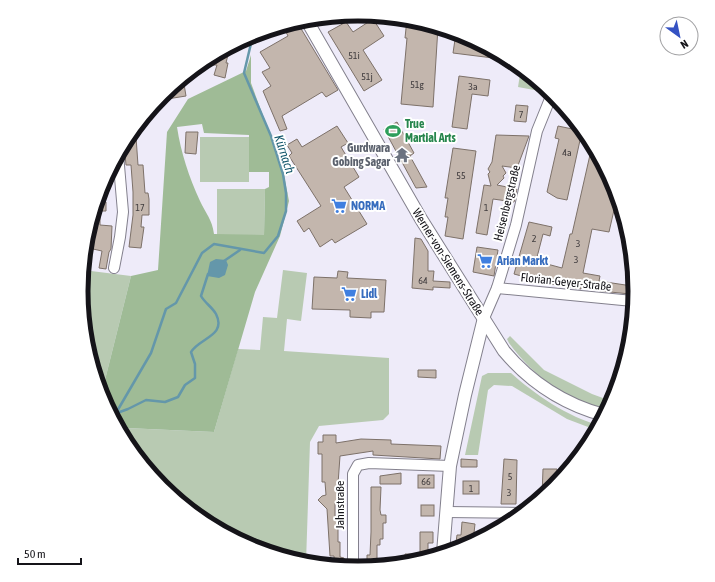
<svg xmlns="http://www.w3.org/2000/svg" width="715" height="582" viewBox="0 0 715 582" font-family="'Asap Condensed',sans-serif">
<rect width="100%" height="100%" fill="#eeebf9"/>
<g fill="#b8cab2">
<path d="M 521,68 L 546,89 L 545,92 L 518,87 Z"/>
<rect x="200" y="137" width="49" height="45"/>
<path d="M 217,189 L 265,189 L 264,235 L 217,235 Z"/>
<path d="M 83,270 L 131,276 L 101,396 L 86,345 L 81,291 Z"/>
<path d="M 283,270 L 307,273 L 301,321 L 287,319 L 284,351 L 389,358 L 389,414 L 383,420 L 319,426 L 310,442 L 306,563 L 251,547 L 203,521 L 161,487 L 125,441 L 125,428 L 214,432 L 238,349 L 260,350 L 263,317 L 277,318 Z"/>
<path d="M 510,336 L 544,370 L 592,394 L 611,401 L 607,409 C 565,399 535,378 509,343 L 507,339 Z"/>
<path d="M 488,373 L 511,373 C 533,393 569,418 599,425 L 596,430 L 567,419 L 512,386 L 494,385 L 488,390 L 478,455 L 465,455 L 482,376 Z"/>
</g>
<path fill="#9fbb96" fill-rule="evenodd" d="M 251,55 L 251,83 L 283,170 L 289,201 L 280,236 L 255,292 L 214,432 L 126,428 L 125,441 L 101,396 L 131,276 L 158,270 L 167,132 L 188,99 L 246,71 ZM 202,124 L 204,133 L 249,135 L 249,172 L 269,172 L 269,187 L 265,189 L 264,235 L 214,234 C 212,219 206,214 200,201 C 189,177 181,153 177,127 Z"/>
<path fill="#6497aa" d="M 216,259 L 226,260 L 228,265 L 225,275 L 219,278 L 207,276 L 210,262 Z"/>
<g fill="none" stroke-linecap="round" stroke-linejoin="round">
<g stroke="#6497aa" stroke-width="2.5">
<path d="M 224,261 L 240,250"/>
<path d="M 117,413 L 128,409 L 146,400 L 165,402 L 178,397 L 185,385 L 195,378 L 195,364 L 191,352 C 199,338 227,336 216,314 C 212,307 205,303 201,296 L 208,274"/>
<path d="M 115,421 L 116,413 L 151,353 L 166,309 L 176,303 L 202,253 L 214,244 L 264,253 L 278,236 L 286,211 L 286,193 L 283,174 L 271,136 L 244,73 L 253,35"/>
</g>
</g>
<g fill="#c3b6ad" stroke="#7d7169">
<path d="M 373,19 L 384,36 L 363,50 L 382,80 L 364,91 L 328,32 L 346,22 L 353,32 Z"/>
<path d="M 407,19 L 438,27 L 433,107 L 401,104 L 407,38 L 405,38 Z"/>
<path d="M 297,22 L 338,90 L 326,97 L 322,92 L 282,116 L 287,129 L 280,131 L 263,91 L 271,86 L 262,72 L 270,68 L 260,52 L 288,36 L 285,30 Z"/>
<path d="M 456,33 L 494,51 L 493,58 L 453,53 Z"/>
<path d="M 230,46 L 226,63 L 228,63 L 225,78 L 214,75 L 217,65 L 198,65 Z"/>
<path d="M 459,76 L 490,80 L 488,96 L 472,94 L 467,129 L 452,127 Z"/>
<path d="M 183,78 L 186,96 L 167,99 L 166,91 Z"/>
<path d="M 516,105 L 528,106 L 526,122 L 514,121 Z"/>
<path d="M 397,122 L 414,153 L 410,156 L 427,187 L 416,188 L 384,129 Z"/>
<path d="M 337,126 L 348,143 L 341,147 L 359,177 L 344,187 L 367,224 L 335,243 L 332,239 L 320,247 L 309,228 L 304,232 L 297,221 L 321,206 L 289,156 L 292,153 L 287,145 L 297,139 L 302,147 Z"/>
<path d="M 558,126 L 582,131 L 567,200 L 557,198 L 547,192 L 559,139 L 555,138 Z"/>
<path d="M 186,132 L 198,132 L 196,154 L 185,153 Z"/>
<path d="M 496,135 L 529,136 L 517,168 L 502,166 L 506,173 L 503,176 L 504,178 L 497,185 L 517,189 L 514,202 L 493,199 L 487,235 L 476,233 L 484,185 L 491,186 L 488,174 L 490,172 L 488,169 L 492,162 Z"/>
<path d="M 136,137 L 138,165 L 143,165 L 145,193 L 148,193 L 149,199 L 149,215 L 142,215 L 141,227 L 144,227 L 141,248 L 129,247 L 133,215 L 133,192 L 131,165 L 126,165 L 124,143 L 127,138 Z"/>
<path d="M 592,146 L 614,185 L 617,197 L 609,232 L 592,229 L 583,273 L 600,276 L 599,281 L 632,286 L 630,294 L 600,291 L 601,289 L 582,285 L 581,289 L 551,284 L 514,274 L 529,222 L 552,227 L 550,236 L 543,234 L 536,261 L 562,268 L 570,234 L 572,234 Z"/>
<path d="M 453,148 L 476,151 L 463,239 L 445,236 L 448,217 L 445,217 L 448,198 L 445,198 Z"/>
<path d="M 102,185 L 103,186 L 103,202 L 106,202 L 106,211 L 100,211 L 100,225 L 112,226 L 111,249 L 109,252 L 106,269 L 99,268 L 102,251 L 93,249 L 94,232 L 89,232 L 89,225 Z"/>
<path d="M 415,238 L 421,239 L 428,251 L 428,271 L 434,271 L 433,281 L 450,282 L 450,288 L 433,287 L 433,290 L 412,288 Z"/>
<path d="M 477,247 L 498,250 L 494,276 L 473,272 Z"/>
<path d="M 338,271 L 348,272 L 347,278 L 386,280 L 384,312 L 371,312 L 371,318 L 350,317 L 350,310 L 312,309 L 314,277 L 337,278 Z"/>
<path d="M 418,370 L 436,370 L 436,378 L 418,377 Z"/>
<path d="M 323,435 L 336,435 L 336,443 L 361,439 L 391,440 L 391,444 L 441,446 L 440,459 L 373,455 L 373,451 L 340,456 L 338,484 L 340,484 L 340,493 L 337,493 L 338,502 L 335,503 L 335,518 L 338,518 L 338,542 L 340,542 L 340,557 L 344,558 L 344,565 L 334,565 L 334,556 L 330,556 L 327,509 L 318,500 L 322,496 L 326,495 L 325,482 L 322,482 L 322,454 L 318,454 L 318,442 L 323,442 Z"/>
<path d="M 461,459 L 477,460 L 477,467 L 461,467 Z"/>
<path d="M 504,459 L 517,460 L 516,504 L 501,504 Z"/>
<path d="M 543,469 L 557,469 L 557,483 L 542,496 Z"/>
<path d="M 401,473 L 401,484 L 380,484 L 380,476 Z"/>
<rect x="418" y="475" width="16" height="13"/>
<rect x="463" y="481" width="16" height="13"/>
<path d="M 371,487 L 381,487 L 380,510 L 381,515 L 386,515 L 386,523 L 383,523 L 383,539 L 380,539 L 380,545 L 377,545 L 377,566 L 367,567 L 367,555 L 370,555 L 371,532 Z"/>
<rect x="421" y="505" width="13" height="11"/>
<path d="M 462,522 L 475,524 L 473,542 L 455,549 L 457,535 L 461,535 Z"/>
<path d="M 420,532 L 433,532 L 433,543 L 428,543 L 428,554 L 434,554 L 434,556 L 405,563 L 405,554 L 420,554 Z"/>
</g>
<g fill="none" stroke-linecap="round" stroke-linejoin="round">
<defs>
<g id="minor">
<path d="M 114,268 L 120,237 L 123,212 L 118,154"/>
<path d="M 497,288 L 633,301"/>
<path d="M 484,318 L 497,288 L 516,225 L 537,131 L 552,94"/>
<path d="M 447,512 L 521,513"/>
<path d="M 353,568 L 353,474 L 358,465 L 369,463 L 450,466"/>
</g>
<g id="tertiary">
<path d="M 306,19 L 421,219 L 504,351 C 531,383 563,404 604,415"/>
<path d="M 443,553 L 450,466 L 465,395 L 484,318"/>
</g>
</defs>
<use href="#minor" stroke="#83808d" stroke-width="12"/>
<use href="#tertiary" stroke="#83808d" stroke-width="14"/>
<use href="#minor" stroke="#fff" stroke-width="10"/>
<use href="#tertiary" stroke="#fff" stroke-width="12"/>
</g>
<defs>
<symbol id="stadium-bare" viewBox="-9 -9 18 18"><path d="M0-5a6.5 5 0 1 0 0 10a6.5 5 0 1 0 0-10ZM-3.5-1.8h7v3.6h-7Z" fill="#2e9e5b" stroke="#fff" stroke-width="2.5" paint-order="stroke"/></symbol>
<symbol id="temple-bare" viewBox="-9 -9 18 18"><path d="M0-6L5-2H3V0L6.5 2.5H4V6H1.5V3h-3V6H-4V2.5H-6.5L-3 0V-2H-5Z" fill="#6b7280" stroke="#fff" stroke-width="2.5" paint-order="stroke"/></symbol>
<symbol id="supermarket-bare" viewBox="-9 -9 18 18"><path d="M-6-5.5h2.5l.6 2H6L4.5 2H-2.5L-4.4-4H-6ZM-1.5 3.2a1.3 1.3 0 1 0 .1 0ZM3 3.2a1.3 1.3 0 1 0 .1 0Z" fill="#3f7fe0" stroke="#fff" stroke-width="2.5" paint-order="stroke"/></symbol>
</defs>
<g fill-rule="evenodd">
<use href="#stadium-bare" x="382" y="120" width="22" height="22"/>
<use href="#temple-bare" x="391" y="144" width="22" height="22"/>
<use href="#supermarket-bare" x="328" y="195" width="22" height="22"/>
<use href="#supermarket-bare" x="474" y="250" width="22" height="22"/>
<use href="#supermarket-bare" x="338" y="283" width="22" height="22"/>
</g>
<g text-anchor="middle" stroke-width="4" stroke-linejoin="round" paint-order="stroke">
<g font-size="10" fill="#403c3e">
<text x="354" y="59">51i</text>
<text x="367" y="80">51j</text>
<text x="417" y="88">51g</text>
<text x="473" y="90">3a</text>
<text x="521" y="118">7</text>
<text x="567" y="156">4a</text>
<text x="461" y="179">55</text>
<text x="140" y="211">17</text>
<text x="486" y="211">1</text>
<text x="534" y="242">2</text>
<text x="578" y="247">3</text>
<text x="576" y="263">3</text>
<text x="423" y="284">64</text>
<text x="510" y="480">5</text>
<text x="426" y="485">66</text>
<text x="471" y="492">1</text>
<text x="509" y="496">3</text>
</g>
<g font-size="12" font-weight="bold" fill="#27864d" stroke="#fff" text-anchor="start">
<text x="405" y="128">True<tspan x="405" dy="14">Martial Arts</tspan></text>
</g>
<g font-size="12" font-weight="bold" fill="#5b616d" stroke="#fff" text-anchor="end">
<text x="390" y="152">Gurdwara<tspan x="390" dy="14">Gobing Sagar</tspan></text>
</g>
<g font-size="12" fill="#151419" stroke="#fff">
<text transform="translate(507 203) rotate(-76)" y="4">Heisenbergstraße</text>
<text transform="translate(448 262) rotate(58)" y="4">Werner-von-Siemens-Straße</text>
<text transform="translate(566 282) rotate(6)" y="4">Florian-Geyer-Straße</text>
<text transform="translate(340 505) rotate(-90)" y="4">Jahnstraße</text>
</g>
<g font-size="12" font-weight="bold" fill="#366cbe" stroke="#fff" text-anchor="start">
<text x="351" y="210">NORMA</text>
<text x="497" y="265">Arian Markt</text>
<text x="361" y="298">Lidl</text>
</g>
<g font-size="13" font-style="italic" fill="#15586d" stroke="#fff">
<text transform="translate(285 154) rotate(72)" y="5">Kürnach</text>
</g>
</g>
<path d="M0 0H715V582H0ZM88 291a270 270 0 1 1 540 0a270 270 0 1 1-540 0Z" fill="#fff" fill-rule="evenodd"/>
<path fill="none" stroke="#151419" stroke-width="5" d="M88 291a270 270 0 1 1 540 0a270 270 0 1 1-540 0Z"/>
<g transform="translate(679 36) rotate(147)"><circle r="19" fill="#ffffff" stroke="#a1a1a3"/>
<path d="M0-3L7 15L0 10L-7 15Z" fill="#3552c3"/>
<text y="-6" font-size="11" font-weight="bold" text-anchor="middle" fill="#151419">N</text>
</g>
<path d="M18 558v6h63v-6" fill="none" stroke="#151419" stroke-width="2"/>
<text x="24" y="558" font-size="12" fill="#151419" stroke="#ffffff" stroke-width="3" paint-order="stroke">50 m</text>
</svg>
